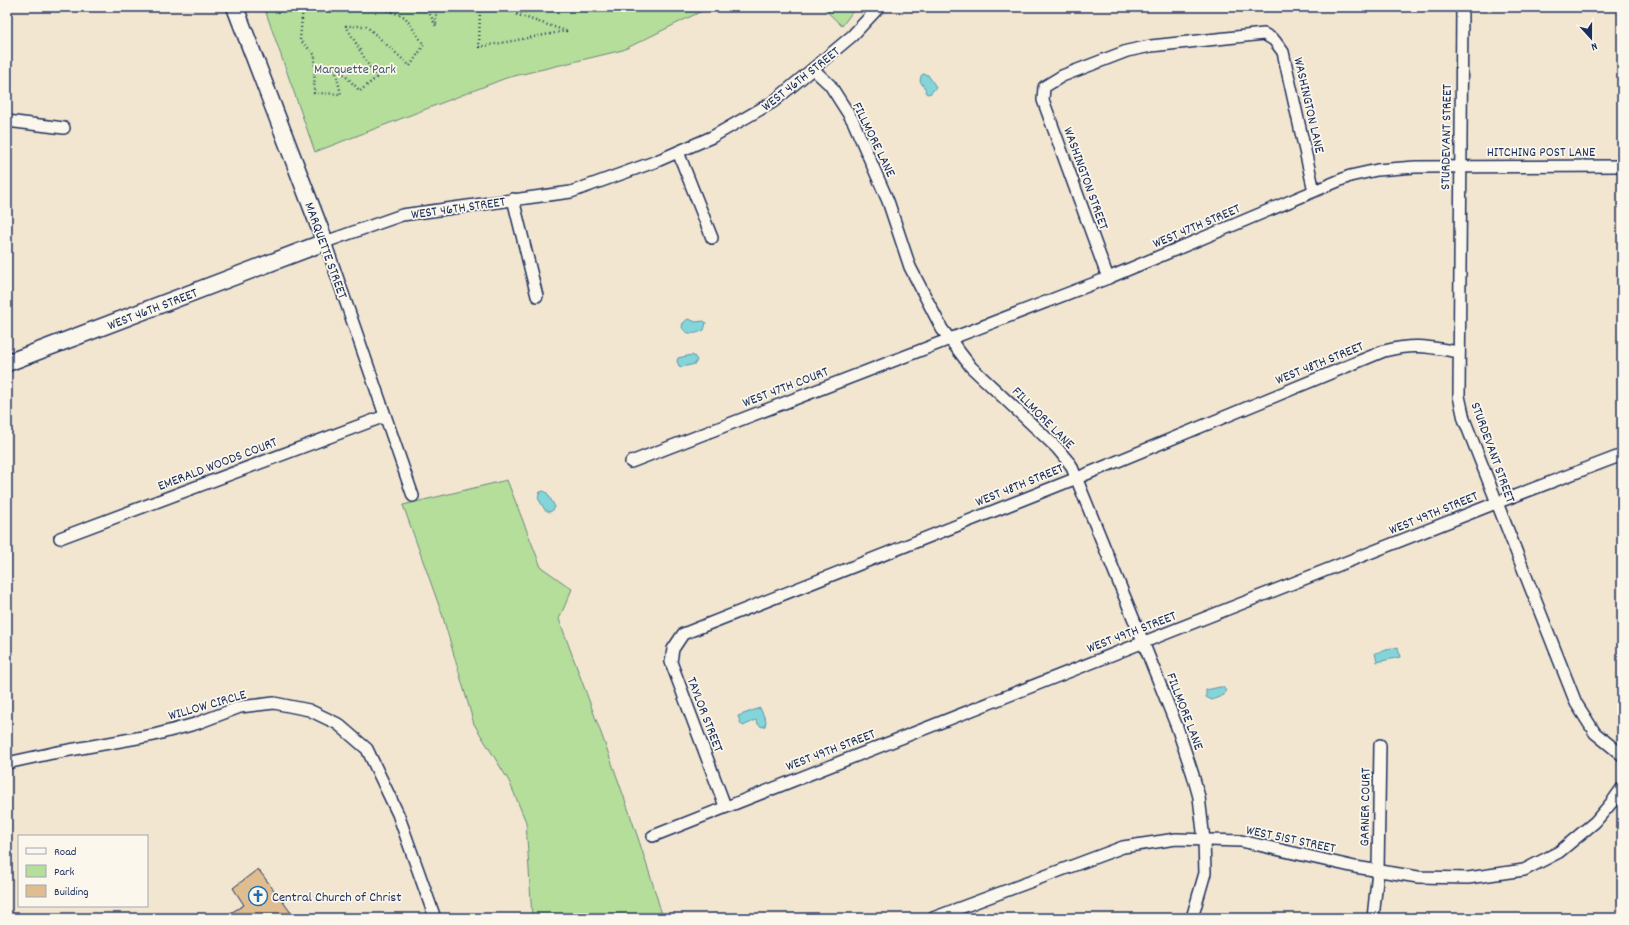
<svg xmlns="http://www.w3.org/2000/svg" width="1629" height="925" viewBox="0 0 1629 925" font-family="Dekko,sans-serif">
<rect width="100%" height="100%" fill="#f3e6d1"/>
<filter id="ink" filterUnits="userSpaceOnUse"><feTurbulence type="fractalNoise" baseFrequency=".025" numOctaves="2"/><feDisplacementMap in="SourceGraphic" scale="8" xChannelSelector="R" yChannelSelector="G"/><feConvolveMatrix kernelMatrix="1 2 1 2 8 2 1 2 1" color-interpolation-filters="sRGB"/></filter>
<g filter="url(#ink)">
<g fill="#b5de9a" stroke="#68867c">
<path d="M 264,7 L 710,7 L 623,50 L 506,78 L 315,152 Z"/>
<path d="M 822,7 L 856,7 L 842,26 Z"/>
<path d="M 507,480 L 541,567 L 572,589 L 559,619 C 595,718 634,817 663,918 L 532,918 L 526,822 L 509,781 L 474,724 L 442,614 L 403,505 Z"/>
</g>
<g fill="#84d5da" stroke="#5a93a8">
<path d="M 923,74 L 928,75 L 936,87 L 931,93 L 927,94 L 925,92 L 926,90 L 920,81 L 921,76 Z"/>
<path d="M 688,319 L 696,322 L 704,321 L 706,323 L 704,330 C 697,334 686,336 682,327 L 683,323 Z"/>
<path d="M 692,355 L 694,356 L 697,360 L 695,364 L 682,367 L 679,366 L 677,361 L 678,358 Z"/>
<path d="M 544,491 L 547,493 L 555,507 L 554,509 L 550,512 L 545,510 L 538,498 L 540,492 Z"/>
<path d="M 1398,647 L 1400,657 L 1377,662 L 1375,653 Z"/>
<path d="M 1220,687 L 1223,687 L 1226,691 L 1224,695 L 1212,700 L 1206,697 L 1206,690 Z"/>
<path d="M 760,708 L 766,721 L 765,726 L 762,727 L 758,724 L 756,720 L 743,726 L 741,724 L 738,716 Z"/>
</g>
<path fill="#e0bd91" stroke="#1b2f5e" d="M 258,869 L 295,918 L 253,918 L 250,914 L 242,918 L 222,918 L 244,905 L 233,888 Z"/>
<g fill="none" stroke-linecap="round" stroke-linejoin="round">
<defs>
<g id="street">
<path d="M 1462,7 L 1459,396 L 1464,419 L 1576,703 L 1595,733 L 1622,755"/>
<path d="M 813,69 L 830,85 L 853,121 L 888,201 L 910,267 L 942,329 L 971,367 L 1057,448 L 1071,465 L 1143,642 L 1177,727 L 1193,775 L 1199,797 L 1204,840 L 1205,873 L 1192,918"/>
<path d="M 7,121 L 64,128"/>
<path d="M 678,152 L 712,238"/>
<path d="M 513,199 L 537,296"/>
<path d="M 1108,278 L 1043,100 L 1044,87 L 1062,76 L 1127,51 L 1151,46 L 1264,34 L 1274,40 L 1283,52 L 1314,191"/>
<path d="M 631,462 L 1108,278 L 1350,176 L 1377,170 L 1415,167 L 1622,166"/>
<path d="M 413,496 L 325,242 L 402,215 L 571,192 L 657,161 L 712,137 L 773,102 L 852,36 L 879,7"/>
<path d="M 60,538 L 385,416"/>
<path d="M 7,763 L 53,753 L 154,735 L 195,724 L 240,707 L 274,703 L 309,710 L 338,724 L 367,749 L 398,814 L 435,918"/>
<path d="M 725,806 L 671,662 L 673,649 L 683,634 L 1077,478 L 1384,351 C 1414,343 1429,347 1459,352"/>
<path d="M 653,836 L 1496,503 L 1622,455"/>
<path d="M 933,918 L 1123,847 L 1176,839 L 1241,841 L 1355,867 L 1418,877 L 1468,878 L 1524,870 L 1559,852 L 1595,822 L 1612,802 L 1622,788"/>
<path d="M 1373,918 L 1378,871 L 1380,745"/>
</g>
<path id="secondary" d="M 7,363 L 325,242 L 235,7"/>
</defs>
<use href="#street" stroke="#1b2f5e" stroke-width="14"/>
<use href="#secondary" stroke="#1b2f5e" stroke-width="19"/>
<g stroke="#1b2f5e" stroke-width="2.5" stroke-dasharray="1 3" stroke-linecap="butt">
<path d="M 303,7 L 300,40 L 315,55 L 314,93 L 341,94 L 334,64 L 360,91 L 376,78 L 346,26 L 366,26 L 410,66 L 424,45 L 405,17 L 380,7"/>
<path d="M 426,7 L 436,26 L 436,7"/>
<path d="M 480,7 L 479,47 L 566,31 L 515,14 L 544,7"/>
</g>
<use href="#street" stroke="#fbf7ec" stroke-width="11"/>
<use href="#secondary" stroke="#fbf7ec" stroke-width="16"/>
</g>
</g>
<defs>
<symbol id="church-ring" viewBox="-11 -11 22 22"><circle r="9.5" fill="#fbf7ec" stroke="#1f6fb2" stroke-width="1.5"/><path d="M-1.2-6h2.4v3.5h3.3v2.4h-3.3V6h-2.4V-.1h-3.3v-2.4h3.3Z" fill="#1f6fb2"/></symbol>
</defs>
<g fill-rule="evenodd">
<use href="#church-ring" x="247" y="885" width="22" height="22"/>
</g>
<g text-anchor="middle" stroke-width="3.5" stroke-linejoin="round" paint-order="stroke">
<g font-size="14" fill="#425b6d" stroke="#fbf7ec">
<text x="355" y="73">Marquette Park</text>
</g>
<g font-size="14" fill="#1b2f5e" stroke="#fbf7ec">
<text transform="translate(800 78) rotate(-38)" y="5">WEST 46TH STREET</text>
<text transform="translate(1310 105) rotate(77)" y="5">WASHINGTON LANE</text>
<text transform="translate(1445 137) rotate(-89)" y="5">STURDEVANT STREET</text>
<text transform="translate(875 139) rotate(64)" y="5">FILLMORE LANE</text>
<text x="1541" y="156">HITCHING POST LANE</text>
<text transform="translate(1087 178) rotate(70)" y="5">WASHINGTON STREET</text>
<text transform="translate(458 207) rotate(-8)" y="5">WEST 46TH STREET</text>
<text transform="translate(1196 225) rotate(-23)" y="5">WEST 47TH STREET</text>
<text transform="translate(327 250) rotate(70)" y="5">MARQUETTE STREET</text>
<text transform="translate(152 308) rotate(-21)" y="5">WEST 46TH STREET</text>
<text transform="translate(1319 362) rotate(-22)" y="5">WEST 48TH STREET</text>
<text transform="translate(785 386) rotate(-21)" y="5">WEST 47TH COURT</text>
<text transform="translate(1044 417) rotate(45)" y="5">FILLMORE LANE</text>
<text transform="translate(1494 452) rotate(70)" y="5">STURDEVANT STREET</text>
<text transform="translate(217 463) rotate(-21)" y="5">EMERALD WOODS COURT</text>
<text transform="translate(1019 484) rotate(-22)" y="5">WEST 48TH STREET</text>
<text transform="translate(1433 512) rotate(-22)" y="5">WEST 49TH STREET</text>
<text transform="translate(1131 631) rotate(-21)" y="5">WEST 49TH STREET</text>
<text transform="translate(207 704) rotate(-16)" y="5">WILLOW CIRCLE</text>
<text transform="translate(1186 711) rotate(69)" y="5">FILLMORE LANE</text>
<text transform="translate(706 714) rotate(69)" y="5">TAYLOR STREET</text>
<text transform="translate(830 749) rotate(-21)" y="5">WEST 49TH STREET</text>
<text transform="translate(1364 807) rotate(-89)" y="5">GARNER COURT</text>
<text transform="translate(1291 838) rotate(12)" y="5">WEST 51ST STREET</text>
</g>
<g font-size="14" fill="#1b2f5e" stroke="#fbf7ec" text-anchor="start">
<text x="272" y="901">Central Church of Christ</text>
</g>
</g>
<rect width="1629" height="925" fill="none" stroke="#fbf7ec" stroke-width="24"/>
<rect x="12" y="12" width="1605" height="901" fill="none" stroke="#1b2f5e" stroke-width="1.5" filter="url(#ink)"/>
<rect x="18" y="835" width="130" height="72" fill="#fbf7ec" stroke="#a1a7b3"/>
<rect x="26" y="848" width="20" height="6" fill="#fbf7ec" stroke="#a1a7b3"/>
<text x="54" y="855" font-size="12" fill="#1b2f5e">Road</text>
<rect x="26" y="865" width="20" height="12" fill="#b5de9a" stroke="#a1a7b3"/>
<text x="54" y="875" font-size="12" fill="#1b2f5e">Park</text>
<rect x="26" y="885" width="20" height="12" fill="#e0bd91" stroke="#a1a7b3"/>
<text x="54" y="895" font-size="12" fill="#1b2f5e">Building</text>
<g transform="translate(1591 38) rotate(159)" stroke="#fbf7ec" stroke-width="3" paint-order="stroke">
<path d="M0-3L7 15L0 10L-7 15Z" fill="#1b2f5e"/>
<text y="-6" font-size="11" font-weight="bold" text-anchor="middle" fill="#1b2f5e">N</text>
</g>
</svg>
